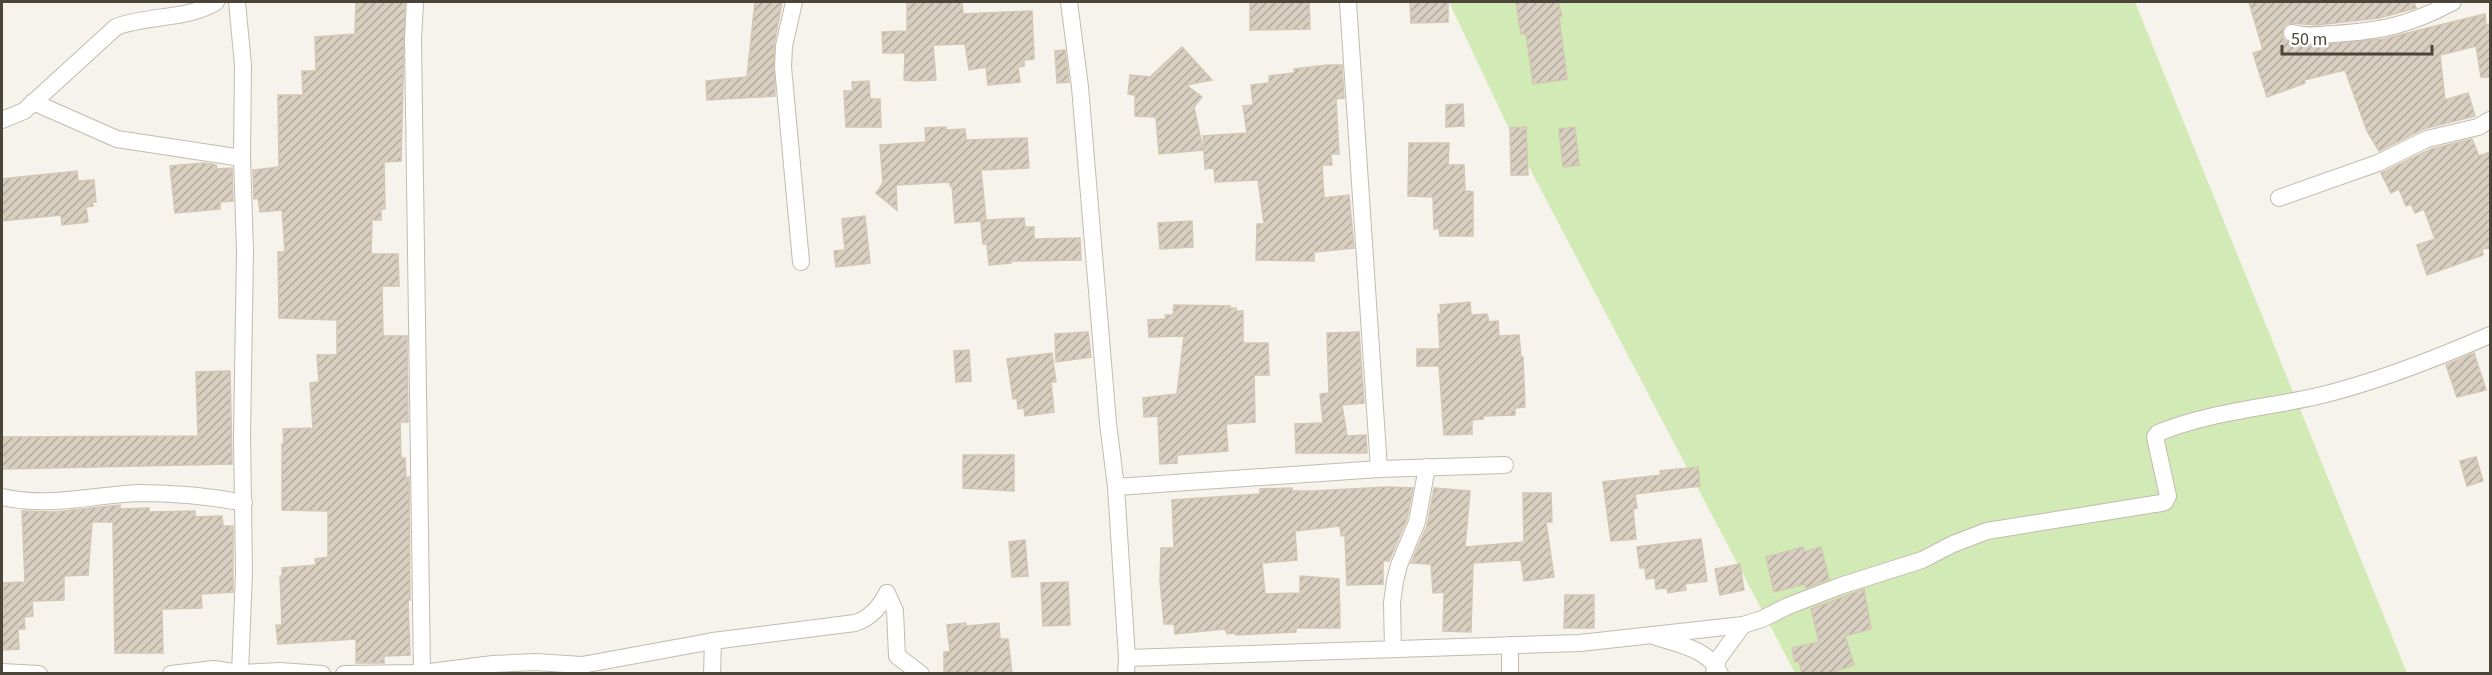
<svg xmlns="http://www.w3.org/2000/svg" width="2492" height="675" viewBox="0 0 2492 675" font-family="'Source Sans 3',sans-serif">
<defs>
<pattern id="building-hatch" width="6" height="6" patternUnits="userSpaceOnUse" patternTransform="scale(1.5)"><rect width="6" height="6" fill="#d8cfc1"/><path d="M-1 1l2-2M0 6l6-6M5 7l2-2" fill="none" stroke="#b1aa9e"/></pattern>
</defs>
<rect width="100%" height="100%" fill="#f6f3ec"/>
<path fill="#d2eab5" d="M 1449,2 L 2135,2 L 2407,673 L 1795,673 L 1510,131 Z"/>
<g fill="url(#building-hatch)" stroke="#d3c7b4" stroke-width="1.5">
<path d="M 356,2 L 405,2 L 401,161 L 384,162 L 385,209 L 381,209 L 381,220 L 372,220 L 371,254 L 398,254 L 399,286 L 382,286 L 383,336 L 407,336 L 408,422 L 400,422 L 401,458 L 405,458 L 406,478 L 409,477 L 410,600 L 408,600 L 410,655 L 384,656 L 384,663 L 356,663 L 356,639 L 278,644 L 276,625 L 282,625 L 280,576 L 282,576 L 282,568 L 316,565 L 315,559 L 328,557 L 328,511 L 282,510 L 282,444 L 284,444 L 283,429 L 313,428 L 310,383 L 319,382 L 317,355 L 337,355 L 337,320 L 279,318 L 278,252 L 285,252 L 282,210 L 260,212 L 258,198 L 254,199 L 253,170 L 279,167 L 278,95 L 303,95 L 302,71 L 316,71 L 315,37 L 355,34 Z"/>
<path d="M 755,2 L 782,2 L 774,45 L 775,96 L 707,100 L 706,81 L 747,77 Z"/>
<path d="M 907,2 L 962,2 L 963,14 L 1032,11 L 1034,59 L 1024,60 L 1024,66 L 1018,67 L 1020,82 L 988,85 L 986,67 L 969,70 L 965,44 L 933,45 L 936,80 L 914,81 L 904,80 L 905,53 L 883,53 L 882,32 L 907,31 Z"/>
<path d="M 1250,2 L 1309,2 L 1310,29 L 1250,30 Z"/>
<path d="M 1410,2 L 1448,2 L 1448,22 L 1411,23 Z"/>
<path d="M 1516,2 L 1558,2 L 1562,16 L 1559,17 L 1567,79 L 1533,84 L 1526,33 L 1521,34 Z"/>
<path d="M 2249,2 L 2414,2 L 2416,8 L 2379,18 L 2317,25 L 2290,23 L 2284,26 L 2282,35 L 2285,41 L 2307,46 L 2383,39 L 2485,14 L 2486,25 L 2490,24 L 2490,77 L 2481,77 L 2476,46 L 2440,55 L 2445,100 L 2468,93 L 2475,116 L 2423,129 L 2379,151 L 2367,131 L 2345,70 L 2304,80 L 2305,83 L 2267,97 L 2253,53 L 2263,50 Z"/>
<path d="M 1182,47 L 1212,80 L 1186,85 L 1202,97 L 1194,107 L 1203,150 L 1159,154 L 1156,117 L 1135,116 L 1135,95 L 1128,94 L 1130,75 L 1150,77 Z"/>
<path d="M 1065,50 L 1069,82 L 1057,83 L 1055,51 Z"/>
<path d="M 1328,65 L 1342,65 L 1344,98 L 1336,99 L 1339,154 L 1331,154 L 1332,165 L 1322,165 L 1324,198 L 1349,195 L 1354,248 L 1314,252 L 1314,261 L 1256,260 L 1257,224 L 1264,224 L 1258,180 L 1215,182 L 1214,168 L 1205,169 L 1203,136 L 1247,133 L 1243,106 L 1253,105 L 1251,85 L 1269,83 L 1269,76 L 1294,73 L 1294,69 Z"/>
<path d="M 869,81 L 870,99 L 880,99 L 881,127 L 846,127 L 844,91 L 853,91 L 852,82 Z"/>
<path d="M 1463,104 L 1464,126 L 1446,127 L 1446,105 Z"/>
<path d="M 946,127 L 946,130 L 965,129 L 966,140 L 1027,138 L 1029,168 L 981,170 L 986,220 L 1024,218 L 1025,227 L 1034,227 L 1034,239 L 1080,238 L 1081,260 L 1011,261 L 1011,263 L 989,265 L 987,244 L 983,244 L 981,221 L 955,223 L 952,186 L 950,186 L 950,182 L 896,185 L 897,210 L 876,193 L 883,183 L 880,145 L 926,142 L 925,128 Z"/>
<path d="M 1526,127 L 1528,175 L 1511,175 L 1510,128 Z"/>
<path d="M 1575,127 L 1579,165 L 1563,167 L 1559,129 Z"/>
<path d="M 2472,139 L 2479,156 L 2490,152 L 2490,248 L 2482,249 L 2483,255 L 2427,275 L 2417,245 L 2435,239 L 2424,209 L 2415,213 L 2411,204 L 2406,206 L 2399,189 L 2391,193 L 2381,173 L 2431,149 Z"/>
<path d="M 1409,143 L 1449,143 L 1448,165 L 1464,165 L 1465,191 L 1473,192 L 1473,236 L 1440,236 L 1439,228 L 1434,229 L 1433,197 L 1408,196 Z"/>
<path d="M 204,163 L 216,165 L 217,169 L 232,168 L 233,201 L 220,202 L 220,209 L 175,213 L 170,166 Z"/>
<path d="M 77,171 L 78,181 L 94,180 L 96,202 L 92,202 L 93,206 L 86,207 L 88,222 L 62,225 L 61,215 L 2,221 L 2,179 Z"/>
<path d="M 865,216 L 870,263 L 836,267 L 834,251 L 845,250 L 842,219 Z"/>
<path d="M 1192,221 L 1193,247 L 1160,249 L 1158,223 Z"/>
<path d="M 1470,302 L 1471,315 L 1487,314 L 1489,322 L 1498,321 L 1499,336 L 1519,335 L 1521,357 L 1523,357 L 1525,407 L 1515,408 L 1515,415 L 1483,416 L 1483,419 L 1472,420 L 1472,434 L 1444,435 L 1439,366 L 1417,366 L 1417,349 L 1440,349 L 1438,314 L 1441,314 L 1440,305 Z"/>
<path d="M 1174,305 L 1230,306 L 1230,308 L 1236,308 L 1236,311 L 1243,311 L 1243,343 L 1268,343 L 1269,375 L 1254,375 L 1255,422 L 1226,424 L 1228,451 L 1177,455 L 1177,463 L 1160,464 L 1158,416 L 1144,417 L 1143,398 L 1177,394 L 1184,336 L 1149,337 L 1148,320 L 1166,319 L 1165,315 L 1173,315 Z"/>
<path d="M 1088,332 L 1091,357 L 1056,362 L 1055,334 Z"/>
<path d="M 1359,332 L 1364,403 L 1342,405 L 1347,436 L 1366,435 L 1367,453 L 1296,453 L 1295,424 L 1323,423 L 1320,394 L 1329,393 L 1327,333 Z"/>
<path d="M 969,350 L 971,381 L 956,382 L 954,351 Z"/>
<path d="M 1052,353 L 1056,382 L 1051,382 L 1054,412 L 1025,416 L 1024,408 L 1018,409 L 1017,398 L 1013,399 L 1007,359 Z"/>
<path d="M 2474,353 L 2486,390 L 2457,397 L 2446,365 Z"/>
<path d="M 230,371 L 232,464 L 2,469 L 2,437 L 198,436 L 196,372 Z"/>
<path d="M 963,455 L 1014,455 L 1014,491 L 963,488 Z"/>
<path d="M 2476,457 L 2483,481 L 2467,486 L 2460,461 Z"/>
<path d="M 1698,467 L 1700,486 L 1635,494 L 1637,508 L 1633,509 L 1636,539 L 1611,541 L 1603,482 L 1661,475 L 1660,471 Z"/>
<path d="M 1386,487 L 1413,488 L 1407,519 L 1389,561 L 1383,561 L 1383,584 L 1347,585 L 1345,535 L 1341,536 L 1340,526 L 1295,531 L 1297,560 L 1262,563 L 1265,594 L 1300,593 L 1300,576 L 1339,579 L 1340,628 L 1296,628 L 1296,632 L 1236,635 L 1235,633 L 1227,634 L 1225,629 L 1175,634 L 1174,624 L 1164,624 L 1160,581 L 1161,548 L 1174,548 L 1172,500 L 1260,494 L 1260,489 L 1292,488 L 1292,491 L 1314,491 Z"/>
<path d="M 1434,488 L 1470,491 L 1465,547 L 1524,542 L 1523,493 L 1551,493 L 1552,522 L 1546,522 L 1554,577 L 1524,581 L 1521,560 L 1473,563 L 1471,632 L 1443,631 L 1444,592 L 1433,593 L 1431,564 L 1411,563 L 1427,526 Z"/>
<path d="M 120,505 L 120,509 L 149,508 L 149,512 L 195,511 L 195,517 L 222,516 L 223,526 L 233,526 L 233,592 L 201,594 L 202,608 L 162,609 L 163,653 L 115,653 L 113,522 L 92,522 L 88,575 L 64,576 L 64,600 L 32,601 L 33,616 L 24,617 L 25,629 L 18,629 L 19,649 L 2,650 L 2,613 L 4,613 L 3,583 L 25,582 L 22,511 L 54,512 Z"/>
<path d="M 1701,539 L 1707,581 L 1685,584 L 1686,590 L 1668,593 L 1667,588 L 1656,589 L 1655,578 L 1646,579 L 1645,568 L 1640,568 L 1637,547 Z"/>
<path d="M 1025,540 L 1028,576 L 1012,577 L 1009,542 Z"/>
<path d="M 1803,547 L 1804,552 L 1821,547 L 1829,579 L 1806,588 L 1805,584 L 1774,592 L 1766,557 Z"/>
<path d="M 1740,564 L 1744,590 L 1720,595 L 1715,569 Z"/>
<path d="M 1068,582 L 1070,625 L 1043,626 L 1041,583 Z"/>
<path d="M 1864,589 L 1871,629 L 1845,636 L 1854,665 L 1827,674 L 1802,674 L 1799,661 L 1795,662 L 1792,648 L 1819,642 L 1811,609 Z"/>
<path d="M 1565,595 L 1594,595 L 1594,628 L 1564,628 Z"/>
<path d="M 966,623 L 966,626 L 999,623 L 1000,639 L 1008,639 L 1012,674 L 944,674 L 944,652 L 950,652 L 947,625 Z"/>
</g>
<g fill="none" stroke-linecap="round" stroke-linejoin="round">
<defs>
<g id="street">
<path d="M 237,2 L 243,65 L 242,158 L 245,251 L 242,436 L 244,572 L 240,673"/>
<path d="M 415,2 L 413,39 L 422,674"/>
<path d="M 794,2 L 784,46 L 783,67 L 801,262"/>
<path d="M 1069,2 L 1080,87 L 1108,423 L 1116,487 L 1127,658 L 1126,674"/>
<path d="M 1348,2 L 1379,469"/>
<path d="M 2292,33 C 2306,37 2319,35 2333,34 C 2382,31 2410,25 2453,2"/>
<path d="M 33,102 L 117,139 L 242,158"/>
<path d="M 2,120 L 24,111 L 116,27 C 146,15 188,20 216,2"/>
<path d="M 2279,198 L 2378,163 L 2427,139 L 2478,127 L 2490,120"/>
<path d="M 1116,487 L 1379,469 L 1505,465"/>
<path d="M 2,497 C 49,508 91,495 139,493 C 174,493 209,496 244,503"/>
<path d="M 887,593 L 895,611 L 897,656 L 921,674"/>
<path d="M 1656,637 C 1680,645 1709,649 1720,674"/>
<path d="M 1393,649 L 1392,603 L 1395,581 L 1399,565 L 1417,522 L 1427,467"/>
<path d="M 1127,658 L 1580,643 L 1743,625 L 1762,619 L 1788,606 L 1840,586 L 1922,560 L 1953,544 L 1987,531 L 2161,503 L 2165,502 L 2168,496 L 2155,437 L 2158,433 C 2208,412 2266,408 2318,396 C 2377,382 2435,359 2490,335"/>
<path d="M 2,672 L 39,674"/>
<path d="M 1714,673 L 1718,659 L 1743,625"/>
<path d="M 171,674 L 214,669 L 240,673 L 280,671 L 322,674"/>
<path d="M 344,674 L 422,673 L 493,664 L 535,662 L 582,665 L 713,641 L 855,623 C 871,618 880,607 887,593"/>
<path d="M 712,674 L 713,641"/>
<path d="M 1510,674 L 1510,645"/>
</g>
</defs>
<use href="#street" stroke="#c2bbae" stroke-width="18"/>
<use href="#street" stroke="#fff" stroke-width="16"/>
</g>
<rect width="2492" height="675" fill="none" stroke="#4b4439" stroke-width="6"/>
<path d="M2282 45v9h150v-9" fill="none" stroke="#4b4439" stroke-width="3"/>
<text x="2291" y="45" font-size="18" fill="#4b4439" stroke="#ffffff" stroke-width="4.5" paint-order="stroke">50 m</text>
</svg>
